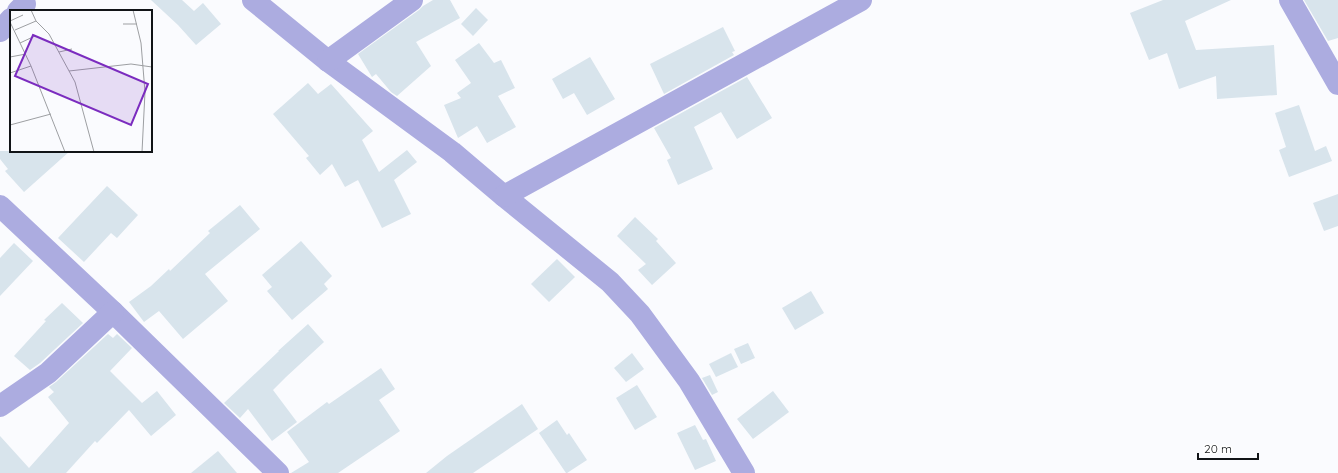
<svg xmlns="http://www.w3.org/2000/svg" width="1338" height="473" viewBox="0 0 1338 473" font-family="Quicksand,sans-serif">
<rect width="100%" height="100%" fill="#fafbfe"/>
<g fill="#d8e4ec">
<path d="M 151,0 L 182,0 L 194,11 L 203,3 L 221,24 L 196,45 L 178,25 Z"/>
<path d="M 433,0 L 450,0 L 460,18 L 416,42 L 431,66 L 397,96 L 391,92 L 376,74 L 372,77 L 358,54 L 419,10 L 423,6 Z"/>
<path d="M 1163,0 L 1231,0 L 1185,21 L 1196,50 L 1274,45 L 1277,95 L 1217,99 L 1216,76 L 1179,89 L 1167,53 L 1149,60 L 1130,13 Z"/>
<path d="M 1304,0 L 1338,0 L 1338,38 L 1328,41 Z"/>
<path d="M 476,8 L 488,20 L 473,36 L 461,24 Z"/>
<path d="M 723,27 L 735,51 L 732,52 L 734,55 L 664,94 L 650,64 Z"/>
<path d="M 479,43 L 494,63 L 501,60 L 515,88 L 498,96 L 516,127 L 487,143 L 477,126 L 458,138 L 444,105 L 461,98 L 457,93 L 471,83 L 455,60 Z"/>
<path d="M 590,57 L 615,99 L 587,115 L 574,93 L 563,99 L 552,79 Z"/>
<path d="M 747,77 L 772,118 L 737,139 L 721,112 L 694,127 L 713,169 L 678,185 L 667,160 L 671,158 L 654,128 Z"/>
<path d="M 308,83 L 318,94 L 331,84 L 373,131 L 362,140 L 379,172 L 407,150 L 417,162 L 394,180 L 411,214 L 382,228 L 358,180 L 345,187 L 332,164 L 320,175 L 306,158 L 309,156 L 273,114 Z"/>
<path d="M 1299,105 L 1315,151 L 1326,146 L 1332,161 L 1289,177 L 1279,150 L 1286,147 L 1275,113 Z"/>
<path d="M 0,151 L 70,151 L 24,192 L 5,171 L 8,169 L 0,159 Z"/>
<path d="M 107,186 L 138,215 L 117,238 L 111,233 L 84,262 L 58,238 Z"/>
<path d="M 1338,194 L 1338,226 L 1324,231 L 1313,203 Z"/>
<path d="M 240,205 L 260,229 L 205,274 L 228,301 L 183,339 L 159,311 L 144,322 L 129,302 L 151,286 L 169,269 L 170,271 L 210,233 L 208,231 Z"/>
<path d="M 635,217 L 658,239 L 656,241 L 676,263 L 652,285 L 638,270 L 646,264 L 617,236 Z"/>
<path d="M 301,241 L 332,276 L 324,284 L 328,289 L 292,320 L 267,291 L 272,287 L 262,275 Z"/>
<path d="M 14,243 L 33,261 L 0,296 L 0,258 Z"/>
<path d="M 557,259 L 575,277 L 549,302 L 531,284 Z"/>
<path d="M 811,291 L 824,313 L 795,330 L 782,308 Z"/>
<path d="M 62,303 L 83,323 L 40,363 L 30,370 L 14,356 L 46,321 L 44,320 Z"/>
<path d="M 308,324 L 324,342 L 286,377 L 273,390 L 297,422 L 272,441 L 248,409 L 240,418 L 224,403 L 279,351 L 278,351 Z"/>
<path d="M 108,334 L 113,338 L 117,334 L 132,348 L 110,371 L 142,403 L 157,391 L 176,415 L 151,436 L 129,410 L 97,443 L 95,441 L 66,473 L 0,473 L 0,436 L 29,468 L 69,423 L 48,397 L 54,392 L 49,387 L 56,382 Z"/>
<path d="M 748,343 L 755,358 L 741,364 L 734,349 Z"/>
<path d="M 632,353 L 644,369 L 626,382 L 614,368 Z"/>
<path d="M 731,353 L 738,367 L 716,377 L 709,364 Z"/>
<path d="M 381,368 L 395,389 L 379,400 L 400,431 L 338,473 L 291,473 L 309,462 L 287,432 L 327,402 L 329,404 Z"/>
<path d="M 710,375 L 718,392 L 712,395 L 702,378 Z"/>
<path d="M 637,385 L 657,417 L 635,430 L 616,398 Z"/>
<path d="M 773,391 L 789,412 L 753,439 L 737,419 Z"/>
<path d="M 522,404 L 538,429 L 473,473 L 426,473 L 447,456 Z"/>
<path d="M 557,420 L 567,435 L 569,433 L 587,460 L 567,473 L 566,473 L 539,433 Z"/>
<path d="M 695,425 L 703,440 L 706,439 L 716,461 L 695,470 L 677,433 Z"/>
<path d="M 218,451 L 237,473 L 191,473 Z"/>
</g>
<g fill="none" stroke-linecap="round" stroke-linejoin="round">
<g stroke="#acace0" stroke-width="22">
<path d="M 253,0 L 328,61 L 452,152 L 504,196 L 610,282 L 640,314 L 689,381 L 744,473"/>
<path d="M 1290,0 L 1338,84"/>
<path d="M 18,11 L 25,4"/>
<path d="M 0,31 L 11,19"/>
<path d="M 328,61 L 412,0"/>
<path d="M 504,196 L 861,0"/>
<path d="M 0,206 L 113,312 L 278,473"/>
<path d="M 0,406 L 48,373 L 113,312"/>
</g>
</g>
<g transform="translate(10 10)">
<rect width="142" height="142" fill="#fafbfe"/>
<path fill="none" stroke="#9d9fa2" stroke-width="1" d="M 21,0 L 26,11 L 39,24 L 65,72 L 84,142M 123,0 L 131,33 L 135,82 L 132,142M 0,11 L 13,5M 0,12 L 21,56 L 55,142M 113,14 L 127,14M 5,20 L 26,11M 10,33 L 25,26M 49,42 L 62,39M 0,47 L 16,44M 59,61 L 121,54 L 142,57M 0,63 L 21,56M 0,115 L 41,104"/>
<path fill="#7b2cbf" fill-opacity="0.15" stroke="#7b2cbf" stroke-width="2" d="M 23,25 L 138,74 L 121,115 L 5,66 Z"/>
<rect width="142" height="142" fill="none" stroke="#111417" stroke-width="2"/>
</g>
<path d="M1198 453v6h60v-6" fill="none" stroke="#111417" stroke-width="2"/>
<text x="1204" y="453" font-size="12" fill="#111417" stroke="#ffffff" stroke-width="3" paint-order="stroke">20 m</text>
</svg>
